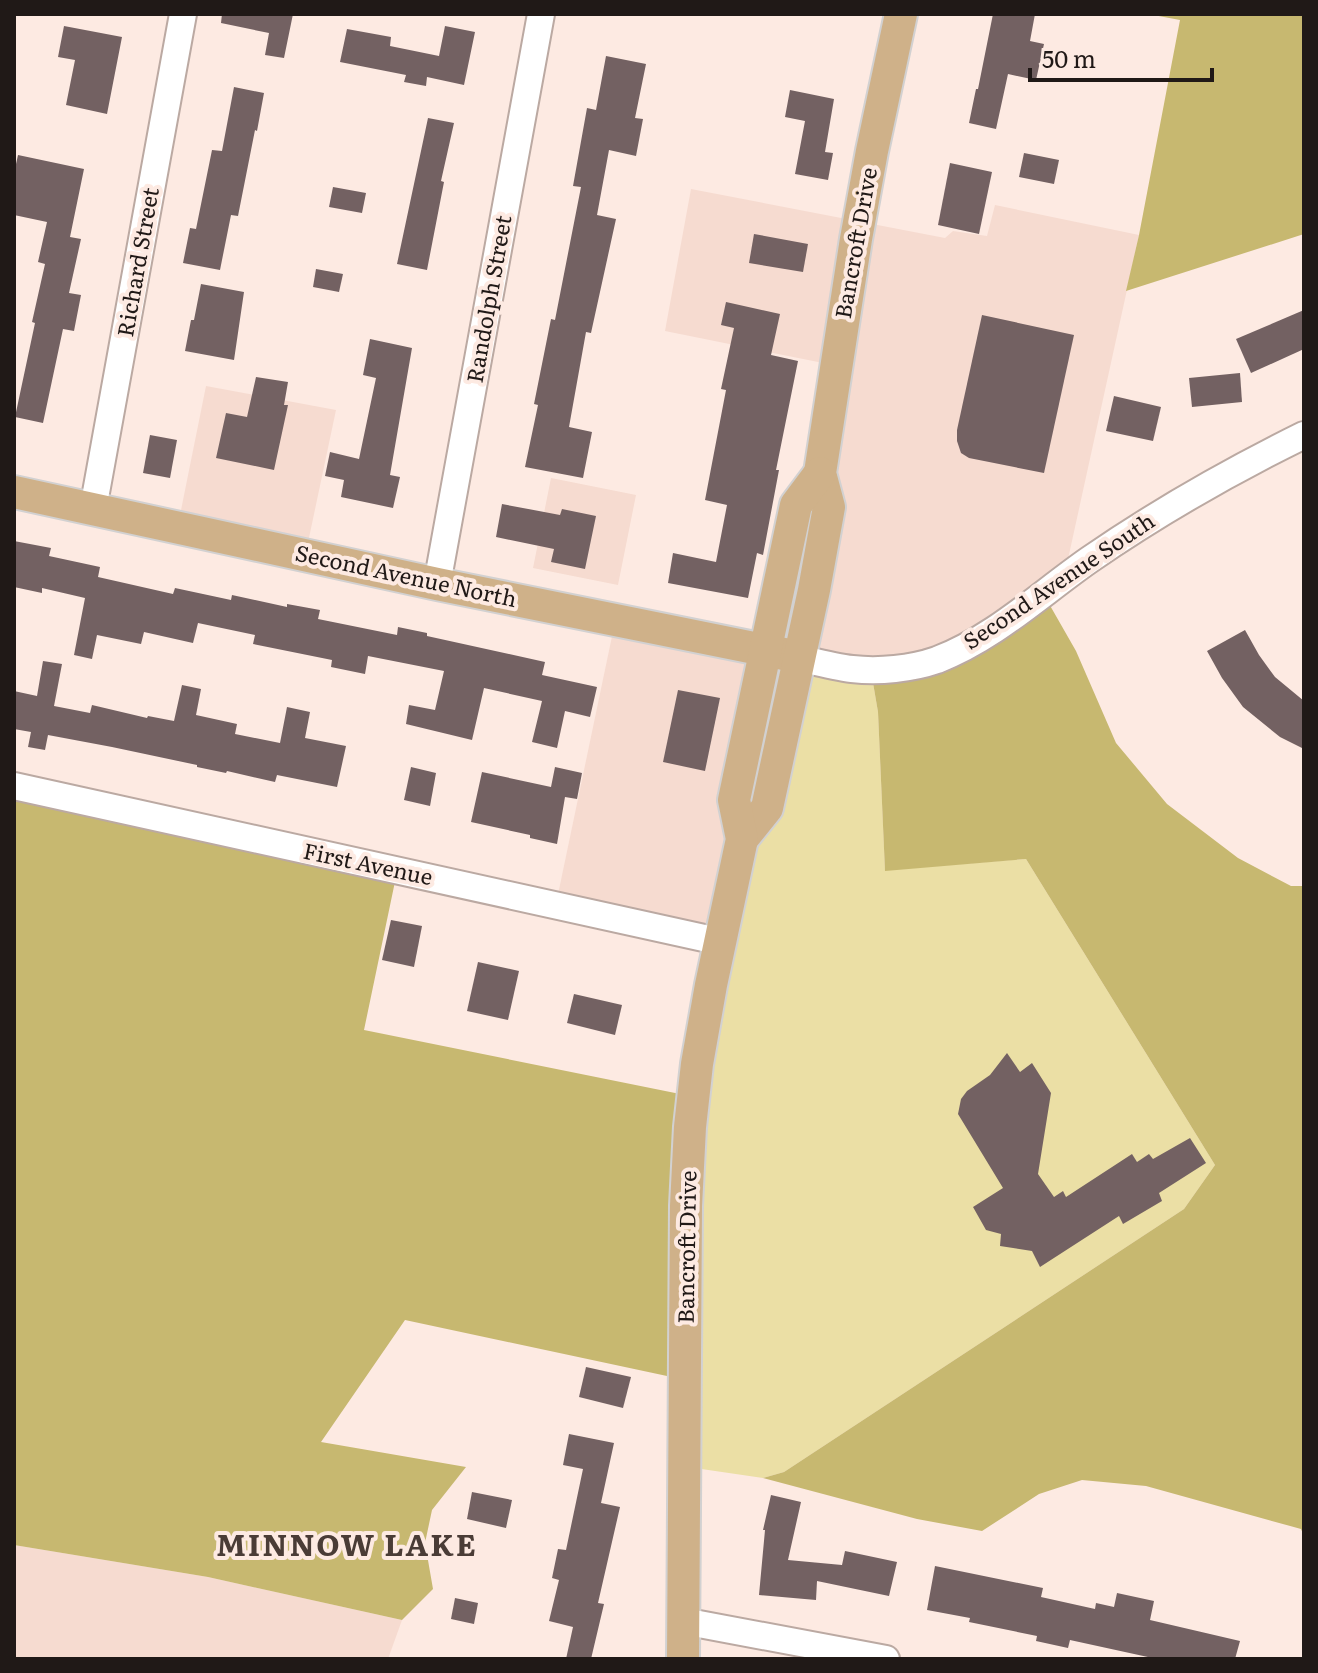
<svg xmlns="http://www.w3.org/2000/svg" width="1318" height="1673" viewBox="0 0 1318 1673" font-family="Literata,serif">
<rect width="100%" height="100%" fill="#fdeae2"/>
<g fill="#f6dbd0">
<path d="M 691,189 L 945,238 L 953,231 L 987,236 L 995,205 L 1139,235 L 1063,582 L 936,662 L 800,660 L 833,365 L 665,331 Z"/>
<path d="M 206,386 L 336,410 L 306,552 L 178,525 Z"/>
<path d="M 551,478 L 636,495 L 618,585 L 533,568 Z"/>
<path d="M 615,622 L 762,651 L 721,940 L 556,904 Z"/>
<path d="M 14,1545 L 208,1577 L 402,1620 L 388,1659 L 14,1659 Z"/>
</g>
<path fill="#ebdfa5" d="M 800,660 L 871,671 L 878,712 L 885,870 L 1026,859 L 1215,1165 L 1184,1209 L 784,1472 L 763,1478 L 681,1466 L 687,1127 Z"/>
<g fill="#c7b870">
<path d="M 1148,14 L 1304,14 L 1304,234 L 1126,291 L 1139,235 L 1180,20 Z"/>
<path d="M 1048,602 L 1076,651 L 1116,743 L 1167,804 L 1238,858 L 1291,886 L 1304,886 L 1304,1536 L 1301,1529 L 1146,1486 L 1082,1480 L 1039,1494 L 982,1531 L 917,1519 L 763,1478 L 784,1472 L 1184,1209 L 1215,1165 L 1026,859 L 885,871 L 878,712 L 871,671 L 881,671 Z"/>
<path d="M 14,788 L 397,872 L 364,1030 L 690,1096 L 681,1379 L 405,1320 L 321,1442 L 466,1467 L 432,1510 L 425,1543 L 433,1589 L 402,1620 L 208,1577 L 14,1545 Z"/>
</g>
<g fill="#736162">
<path d="M 222,14 L 293,14 L 284,58 L 265,55 L 269,33 L 221,23 Z"/>
<path d="M 993,14 L 1035,14 L 1030,41 L 1044,44 L 1036,80 L 1008,74 L 996,129 L 969,123 L 976,89 L 978,89 Z"/>
<path d="M 64,26 L 122,37 L 107,114 L 66,105 L 75,60 L 58,57 Z"/>
<path d="M 445,26 L 475,32 L 464,85 L 427,77 L 426,86 L 404,82 L 406,75 L 340,62 L 347,29 L 391,37 L 390,46 L 439,56 Z"/>
<path d="M 606,56 L 646,64 L 635,118 L 643,119 L 636,156 L 609,150 L 597,215 L 616,219 L 591,333 L 586,332 L 569,427 L 592,432 L 583,478 L 525,467 L 538,405 L 534,404 L 551,319 L 555,320 L 581,187 L 573,186 L 587,108 L 596,110 Z"/>
<path d="M 234,87 L 264,93 L 257,131 L 255,130 L 238,216 L 231,215 L 220,270 L 183,263 L 190,228 L 196,229 L 212,150 L 222,151 Z"/>
<path d="M 790,90 L 834,99 L 825,152 L 833,153 L 828,180 L 795,174 L 805,121 L 785,117 Z"/>
<path d="M 428,118 L 454,123 L 441,181 L 444,182 L 427,270 L 397,264 Z"/>
<path d="M 1024,153 L 1059,160 L 1054,184 L 1019,177 Z"/>
<path d="M 18,155 L 84,169 L 70,237 L 81,239 L 69,293 L 81,295 L 74,331 L 63,329 L 43,423 L 15,417 L 35,323 L 32,322 L 45,264 L 38,262 L 47,222 L 14,215 L 14,173 Z"/>
<path d="M 950,163 L 992,172 L 979,234 L 938,225 Z"/>
<path d="M 333,187 L 366,193 L 362,213 L 329,207 Z"/>
<path d="M 754,234 L 808,244 L 803,272 L 749,263 Z"/>
<path d="M 316,269 L 343,274 L 339,292 L 313,287 Z"/>
<path d="M 201,284 L 244,292 L 234,360 L 185,351 L 191,320 L 194,320 Z"/>
<path d="M 726,302 L 780,314 L 771,355 L 798,361 L 776,470 L 779,470 L 763,555 L 757,553 L 748,598 L 668,583 L 673,553 L 716,562 L 727,505 L 705,500 L 726,390 L 721,389 L 734,328 L 721,325 Z"/>
<path d="M 1304,310 L 1304,349 L 1251,373 L 1236,339 Z"/>
<path d="M 982,315 L 1074,335 L 1044,473 L 969,458 L 961,453 L 957,441 L 957,430 Z"/>
<path d="M 370,339 L 412,348 L 390,475 L 400,477 L 393,508 L 341,497 L 344,480 L 325,476 L 330,452 L 359,459 L 376,378 L 363,375 Z"/>
<path d="M 1240,373 L 1242,402 L 1192,407 L 1189,378 Z"/>
<path d="M 256,377 L 288,382 L 284,405 L 288,405 L 274,470 L 216,458 L 226,413 L 247,417 Z"/>
<path d="M 1114,396 L 1161,407 L 1153,441 L 1106,431 Z"/>
<path d="M 150,435 L 177,440 L 170,478 L 143,473 Z"/>
<path d="M 502,504 L 560,515 L 562,509 L 596,516 L 585,569 L 551,562 L 554,549 L 496,537 Z"/>
<path d="M 14,541 L 51,548 L 49,556 L 100,567 L 98,577 L 173,594 L 175,588 L 231,600 L 232,595 L 287,607 L 287,604 L 320,610 L 318,619 L 397,635 L 398,627 L 427,633 L 427,636 L 545,662 L 542,675 L 597,687 L 590,717 L 565,711 L 557,748 L 532,742 L 542,701 L 484,688 L 472,740 L 406,724 L 409,705 L 435,710 L 444,671 L 368,656 L 365,674 L 331,667 L 332,660 L 253,644 L 255,635 L 198,623 L 193,643 L 144,632 L 141,644 L 97,635 L 92,659 L 74,655 L 85,598 L 42,588 L 42,593 L 14,587 Z"/>
<path d="M 1245,630 L 1259,655 L 1275,677 L 1304,701 L 1304,749 L 1280,737 L 1243,707 L 1222,678 L 1207,651 Z"/>
<path d="M 43,661 L 62,664 L 54,706 L 90,713 L 92,705 L 147,718 L 148,716 L 174,721 L 182,685 L 201,689 L 196,715 L 237,724 L 235,734 L 280,743 L 287,707 L 310,712 L 305,738 L 346,746 L 337,787 L 277,775 L 275,782 L 227,771 L 226,773 L 197,767 L 197,765 L 112,747 L 48,735 L 45,750 L 28,747 L 31,732 L 14,729 L 14,691 L 37,696 Z"/>
<path d="M 678,690 L 720,698 L 705,771 L 663,762 Z"/>
<path d="M 411,767 L 436,773 L 430,806 L 404,800 Z"/>
<path d="M 555,767 L 582,773 L 577,799 L 565,797 L 557,844 L 530,838 L 530,835 L 471,822 L 482,772 L 551,787 Z"/>
<path d="M 391,920 L 422,926 L 414,967 L 382,960 Z"/>
<path d="M 478,962 L 519,971 L 508,1020 L 467,1011 Z"/>
<path d="M 574,994 L 622,1005 L 615,1035 L 567,1023 Z"/>
<path d="M 1007,1053 L 1020,1072 L 1032,1063 L 1051,1093 L 1038,1174 L 1054,1197 L 1063,1191 L 1066,1197 L 1132,1154 L 1137,1162 L 1149,1154 L 1153,1159 L 1190,1138 L 1206,1163 L 1159,1193 L 1162,1201 L 1123,1224 L 1119,1216 L 1040,1267 L 1032,1251 L 1000,1246 L 1001,1234 L 986,1230 L 973,1207 L 1003,1188 L 958,1114 L 961,1099 L 967,1091 L 990,1075 Z"/>
<path d="M 586,1367 L 631,1377 L 623,1408 L 579,1397 Z"/>
<path d="M 569,1434 L 614,1443 L 601,1503 L 620,1507 L 598,1603 L 604,1604 L 591,1659 L 566,1659 L 573,1627 L 549,1621 L 559,1580 L 552,1578 L 558,1549 L 566,1550 L 583,1469 L 563,1465 Z"/>
<path d="M 472,1492 L 512,1500 L 506,1528 L 467,1519 Z"/>
<path d="M 771,1495 L 801,1502 L 788,1560 L 842,1565 L 845,1551 L 897,1562 L 889,1596 L 817,1581 L 816,1600 L 759,1595 L 765,1530 L 763,1530 Z"/>
<path d="M 935,1566 L 1043,1588 L 1041,1597 L 1095,1609 L 1096,1603 L 1114,1607 L 1117,1593 L 1154,1601 L 1150,1620 L 1240,1641 L 1235,1659 L 1157,1659 L 1070,1640 L 1068,1648 L 1036,1641 L 1037,1636 L 969,1622 L 970,1618 L 927,1610 Z"/>
<path d="M 455,1598 L 478,1603 L 474,1624 L 451,1619 Z"/>
</g>
<g fill="none" stroke-linecap="round" stroke-linejoin="round">
<defs>
<g id="minor">
<path d="M 93,509 L 183,14"/>
<path d="M 437,584 L 541,14"/>
<path d="M 799,658 C 816,662 835,667 852,669 C 879,672 911,669 937,660 C 994,638 1039,595 1089,560 C 1157,513 1229,472 1304,435"/>
<path d="M 14,786 L 722,942"/>
<path d="M 683,1621 L 886,1659"/>
</g>
<g id="major">
<path d="M 14,492 L 437,584 L 784,654"/>
<path d="M 742,839 L 767,808 L 814,590 L 829,507 L 820,473 L 856,239 L 872,151 L 901,14"/>
<path d="M 683,1659 L 686,1206 L 690,1127 L 697,1064 L 711,985 L 742,839 L 734,800 L 796,505 L 820,473"/>
</g>
</defs>
<use href="#minor" stroke="#bba9a2" stroke-width="30"/>
<use href="#major" stroke="#d2d1d1" stroke-width="36"/>
<use href="#minor" stroke="#fff" stroke-width="26"/>
<use href="#major" stroke="#cfb189" stroke-width="32"/>
</g>
<g text-anchor="middle" stroke-width="8" stroke-linejoin="round" paint-order="stroke">
<g font-size="22" fill="#201917" stroke="#fdeae2">
<text transform="translate(856 243) rotate(-80)" y="8">Bancroft Drive</text>
<text transform="translate(138 262) rotate(-80)" y="8">Richard Street</text>
<text transform="translate(489 299) rotate(-80)" y="8">Randolph Street</text>
<text transform="translate(406 576) rotate(12)" y="8">Second Avenue North</text>
<text transform="translate(1059 581) rotate(-34)" y="8">Second Avenue South</text>
<text transform="translate(368 864) rotate(12)" y="8">First Avenue</text>
<text transform="translate(687 1247) rotate(-89)" y="8">Bancroft Drive</text>
</g>
<g font-size="30" font-weight="bold" letter-spacing="2" fill="#4a3c36" stroke="#fdeae2">
<text x="347" y="1556">MINNOW LAKE</text>
</g>
</g>
<rect width="1318" height="1673" fill="none" stroke="#201917" stroke-width="32"/>
<path d="M1030 68v12h182v-12" fill="none" stroke="#201917" stroke-width="4"/>
<text x="1042" y="68" font-size="24" fill="#201917" stroke="#fdeae2" stroke-width="6" paint-order="stroke">50 m</text>
</svg>
